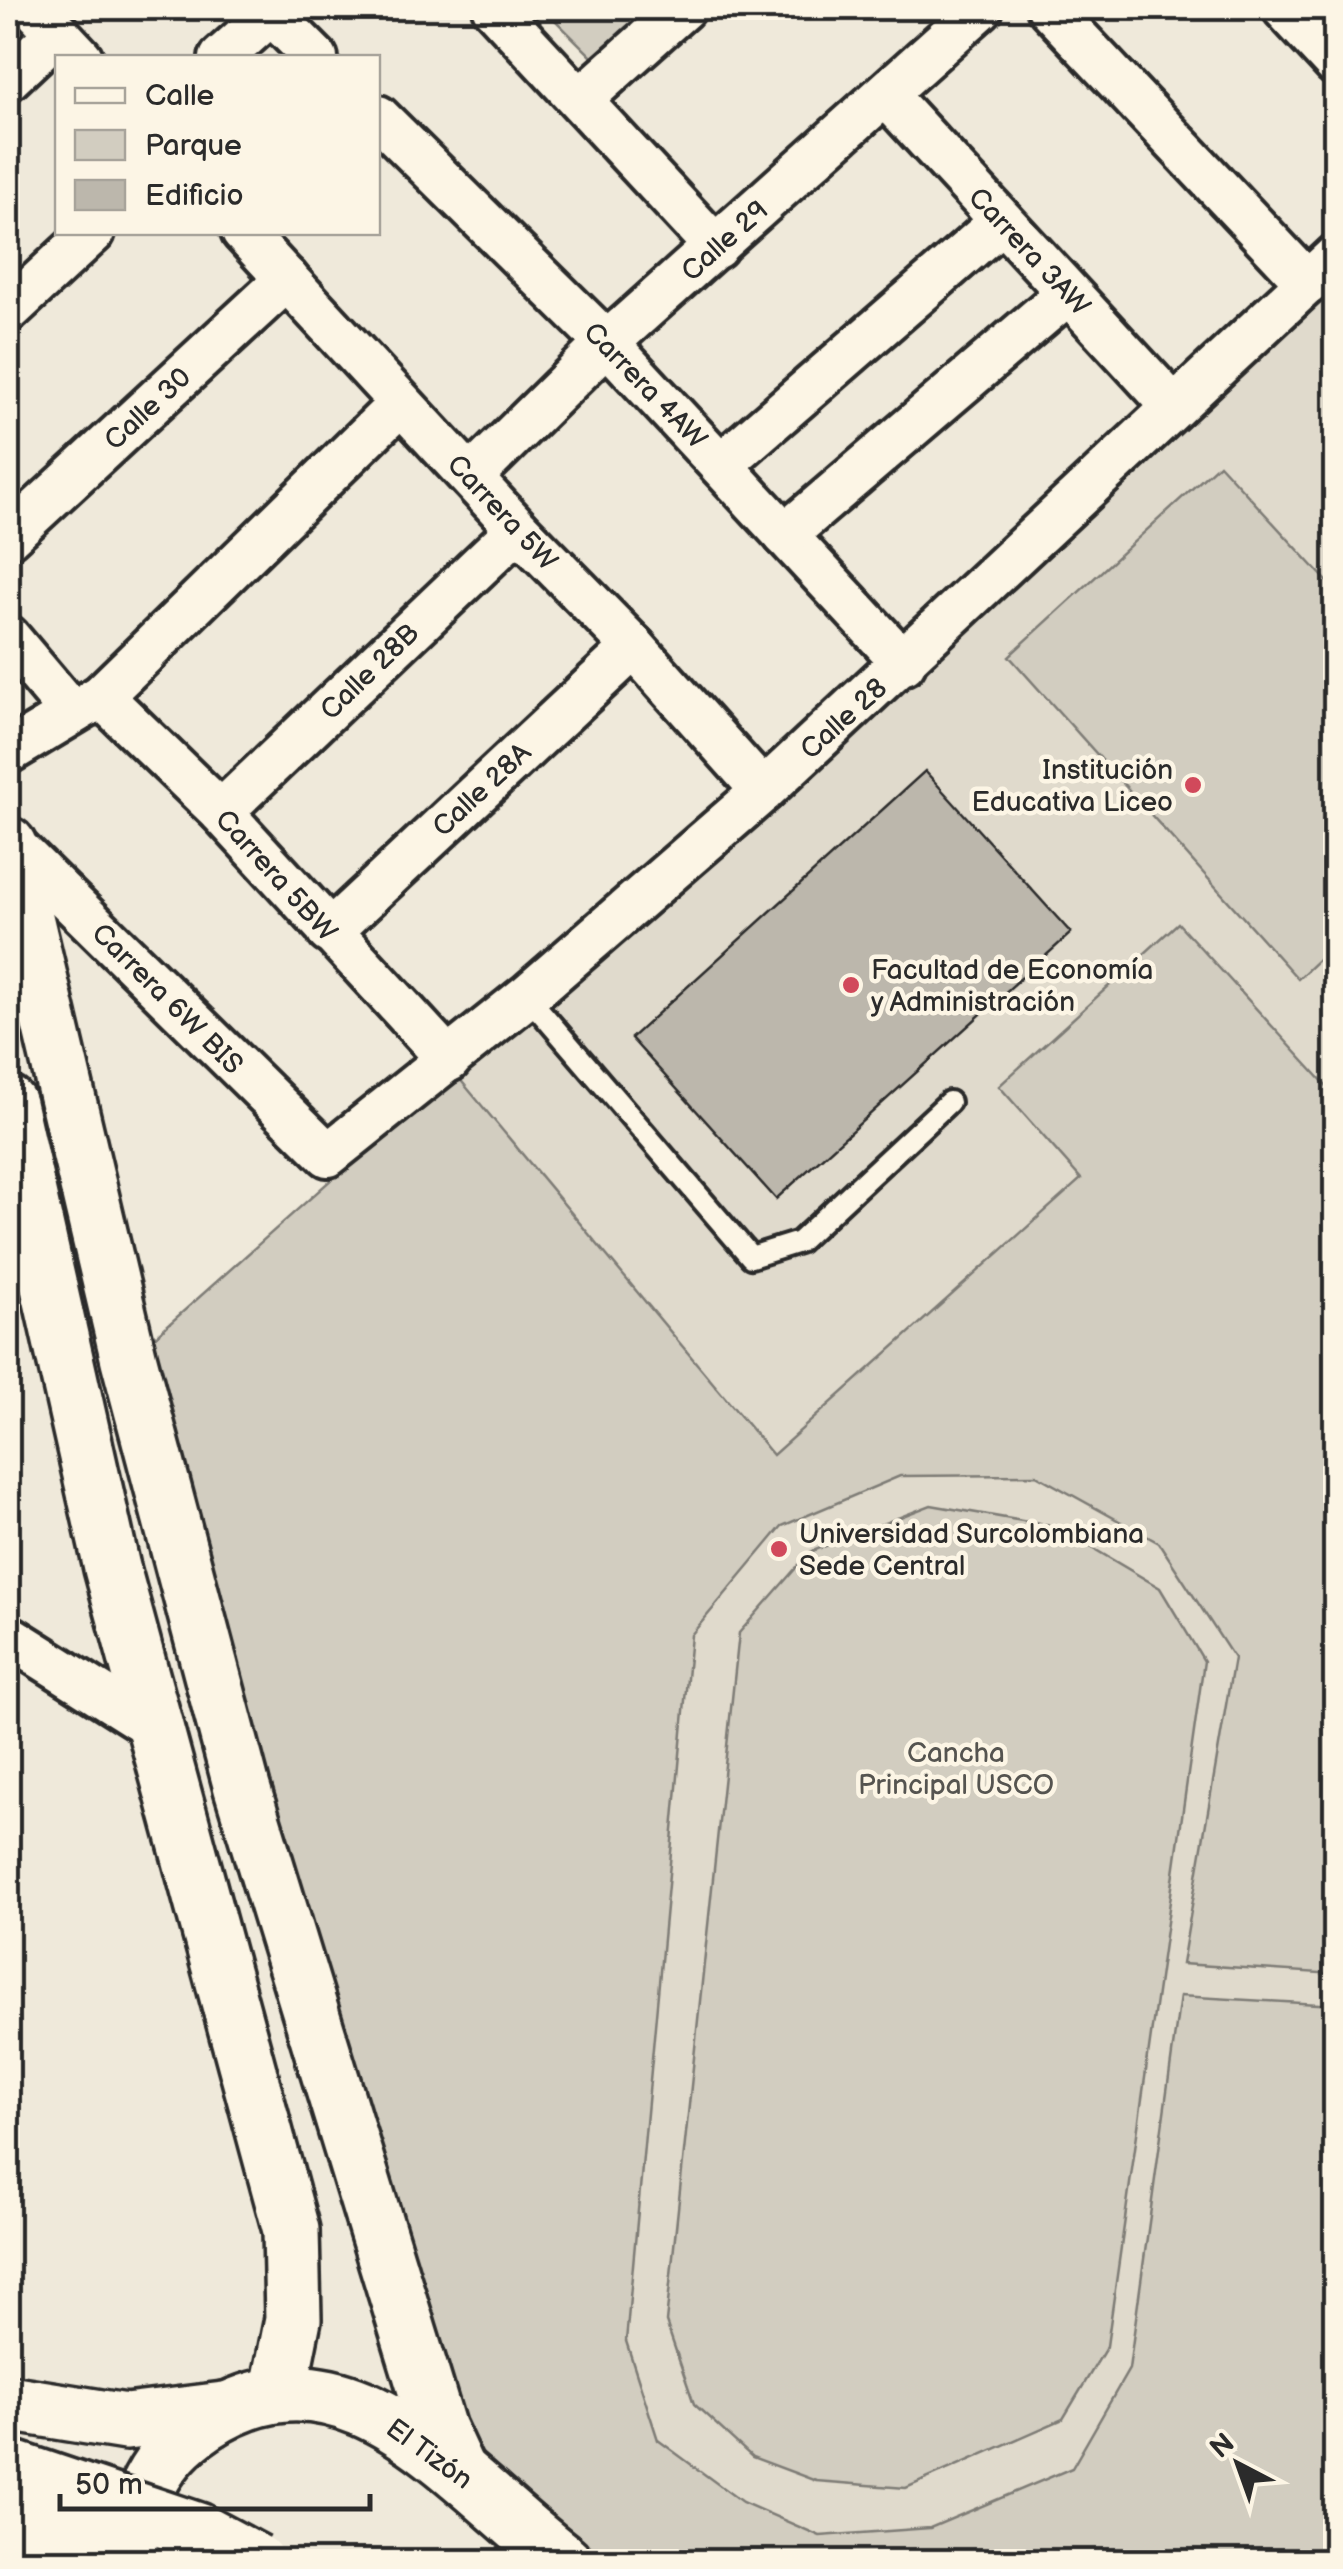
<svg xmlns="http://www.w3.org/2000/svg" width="1343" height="2569" viewBox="0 0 1343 2569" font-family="'Balsamiq Sans',sans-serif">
<rect width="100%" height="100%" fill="#efe9da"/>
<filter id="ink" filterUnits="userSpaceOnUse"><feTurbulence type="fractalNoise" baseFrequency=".01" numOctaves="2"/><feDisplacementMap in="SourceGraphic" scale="20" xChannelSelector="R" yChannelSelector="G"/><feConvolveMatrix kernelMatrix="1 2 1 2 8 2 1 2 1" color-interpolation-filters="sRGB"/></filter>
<g filter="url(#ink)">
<path fill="#e0dacc" d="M 1335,258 L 1335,2515 L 1079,2562 L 731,2562 L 525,2460 L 171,1323 L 923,651 Z"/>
<g fill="#d2cdc0" stroke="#7e7c76" stroke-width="2.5">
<path d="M 543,8 L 659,8 L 597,62 Z"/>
<path d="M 1219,464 L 1335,590 L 1335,944 L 1298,979 L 1009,656 Z"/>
<path d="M 1178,923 L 1335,1095 L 1335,1974 L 1182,1964 L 1234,1658 L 1159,1543 L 1036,1475 L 900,1476 L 782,1526 L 691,1635 L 626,2341 L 658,2440 L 742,2502 L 820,2536 L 930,2528 L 1072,2468 L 1129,2369 L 1180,1996 L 1335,2005 L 1335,2561 L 546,2561 L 445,2478 L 131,1358 L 453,1071 L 773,1455 L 1081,1179 L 999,1086 Z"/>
<path d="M 931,1505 L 1057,1527 L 1160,1588 L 1204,1661 L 1107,2346 L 1063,2419 L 906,2488 L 816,2481 L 752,2457 L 694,2404 L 666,2322 L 739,1633 L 810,1552 Z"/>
</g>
<path fill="#bcb7ac" stroke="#2b2b2b" stroke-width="2.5" d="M 925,771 L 1071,933 L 776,1199 L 631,1038 Z"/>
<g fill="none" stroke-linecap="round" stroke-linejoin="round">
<defs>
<path id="lane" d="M 527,996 L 751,1257 L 799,1242 L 949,1102"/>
<g id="street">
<path d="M 34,8 L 81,58"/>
<path d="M 266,8 L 316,58"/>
<path d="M 494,8 L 716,247"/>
<path d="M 1049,8 L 1308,283"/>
<path d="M 1284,8 L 1336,64"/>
<path d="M 221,58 L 277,8"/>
<path d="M 8,79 L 58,32"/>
<path d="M 886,95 L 1174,407"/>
<path d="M 581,99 L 683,8"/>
<path d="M 378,117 L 607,343 L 904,663"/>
<path d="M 243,232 L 518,529 L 634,647 L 763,791"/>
<path d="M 8,311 L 93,232"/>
<path d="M 721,465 L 1002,221"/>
<path d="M 471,477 L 607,343 L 981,8"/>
<path d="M 785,535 L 1068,293"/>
<path d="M 8,537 L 287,279"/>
<path d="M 8,637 L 72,713"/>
<path d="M 101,696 L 221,812 L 449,1060"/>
<path d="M 8,752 L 101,696 L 400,404"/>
<path d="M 221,812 L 518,529"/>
<path d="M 8,840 L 328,1155 L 527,996 L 763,791 L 1336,256"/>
<path d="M 329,932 L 634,647"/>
<path d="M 8,1636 L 154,1728"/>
</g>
<g id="secondary">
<path d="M 8,845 L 129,1360 L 242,1788 L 438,2429 L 457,2470"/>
<path d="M 8,1104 L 112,1568 L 291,2230 L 293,2319 L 278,2394"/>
<path d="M 131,2559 C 134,2500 155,2457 204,2424 C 347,2328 460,2484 564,2562"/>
</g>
<path id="primary" d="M 8,2403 L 126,2422 L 224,2410"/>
</defs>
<use href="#lane" stroke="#2b2b2b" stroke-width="28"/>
<use href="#street" stroke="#2b2b2b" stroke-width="50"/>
<use href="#secondary" stroke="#2b2b2b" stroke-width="62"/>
<use href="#primary" stroke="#2b2b2b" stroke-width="62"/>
<use href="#lane" stroke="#fcf5e5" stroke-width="20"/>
<use href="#street" stroke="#fcf5e5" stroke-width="42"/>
<use href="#secondary" stroke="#fcf5e5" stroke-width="55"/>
<use href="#primary" stroke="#fcf5e5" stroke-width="55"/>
<defs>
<g id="primary-bridge">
<path d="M 8,2467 L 198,2531 L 256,2562"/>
<path d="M 8,2515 L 92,2543 L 134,2562"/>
</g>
</defs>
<use href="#primary-bridge" stroke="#2b2b2b" stroke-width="62" stroke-linecap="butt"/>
<use href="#primary-bridge" stroke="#fcf5e5" stroke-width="55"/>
</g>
</g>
<g fill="#d1495b" stroke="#fcf5e5" stroke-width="4">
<circle cx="1193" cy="785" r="10"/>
<circle cx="851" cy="985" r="10"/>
<circle cx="779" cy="1549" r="10"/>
</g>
<g text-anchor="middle" stroke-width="9" stroke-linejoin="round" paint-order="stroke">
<g font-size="28" fill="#2b2b2b" stroke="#fcf5e5">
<text transform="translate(724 240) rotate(-42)" y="10">Calle 29</text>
<text transform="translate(1030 251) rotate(47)" y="10">Carrera 3AW</text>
<text transform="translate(646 385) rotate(46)" y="10">Carrera 4AW</text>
<text transform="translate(147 408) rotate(-43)" y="10">Calle 30</text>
<text transform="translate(503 512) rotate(47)" y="10">Carrera 5W</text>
<text transform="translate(369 671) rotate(-44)" y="10">Calle 28B</text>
<text transform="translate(843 718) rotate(-42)" y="10">Calle 28</text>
<text transform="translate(481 789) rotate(-43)" y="10">Calle 28A</text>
<text transform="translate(277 875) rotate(48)" y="10">Carrera 5BW</text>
<text transform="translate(168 998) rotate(45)" y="10">Carrera 6W BIS</text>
<text transform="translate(430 2453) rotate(36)" y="10">El Tizón</text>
</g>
<g font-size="28" fill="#2b2b2b" stroke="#fcf5e5" text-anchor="start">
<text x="1173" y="779" text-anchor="end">Institución<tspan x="1173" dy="32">Educativa Liceo</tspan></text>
<text x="871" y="979">Facultad de Economía<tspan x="871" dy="32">y Administración</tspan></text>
<text x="799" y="1543">Universidad Surcolombiana<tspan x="799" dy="32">Sede Central</tspan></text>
</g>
<g font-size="28" fill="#555450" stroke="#fcf5e5">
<text x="956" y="1762">Cancha<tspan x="956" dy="32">Principal USCO</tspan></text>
</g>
</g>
<rect width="1343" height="2569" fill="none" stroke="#fcf5e5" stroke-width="40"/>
<rect x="20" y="20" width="1303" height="2529" fill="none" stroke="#2b2b2b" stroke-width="4" filter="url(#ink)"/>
<rect x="55" y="55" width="325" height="180" fill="#fcf5e5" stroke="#a8a49b" stroke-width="2.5"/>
<rect x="75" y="88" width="50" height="15" fill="#fcf5e5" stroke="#a8a49b" stroke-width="2.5"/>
<text x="145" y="105" font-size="30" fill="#2b2b2b">Calle</text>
<rect x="75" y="130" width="50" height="30" fill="#d2cdc0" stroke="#a8a49b" stroke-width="2.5"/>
<text x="145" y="155" font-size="30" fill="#2b2b2b">Parque</text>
<rect x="75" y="180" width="50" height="30" fill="#bcb7ac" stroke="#a8a49b" stroke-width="2.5"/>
<text x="145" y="205" font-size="30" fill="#2b2b2b">Edificio</text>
<g transform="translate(1238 2464) rotate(319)" stroke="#fcf5e5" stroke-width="8" paint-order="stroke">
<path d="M0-8L18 38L0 25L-18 38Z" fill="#2b2b2b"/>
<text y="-15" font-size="28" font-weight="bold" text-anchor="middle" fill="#2b2b2b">N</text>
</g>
<path d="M60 2494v15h310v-15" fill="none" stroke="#2b2b2b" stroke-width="5"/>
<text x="75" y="2494" font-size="30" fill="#2b2b2b" stroke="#fcf5e5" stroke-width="8" paint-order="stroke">50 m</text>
</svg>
